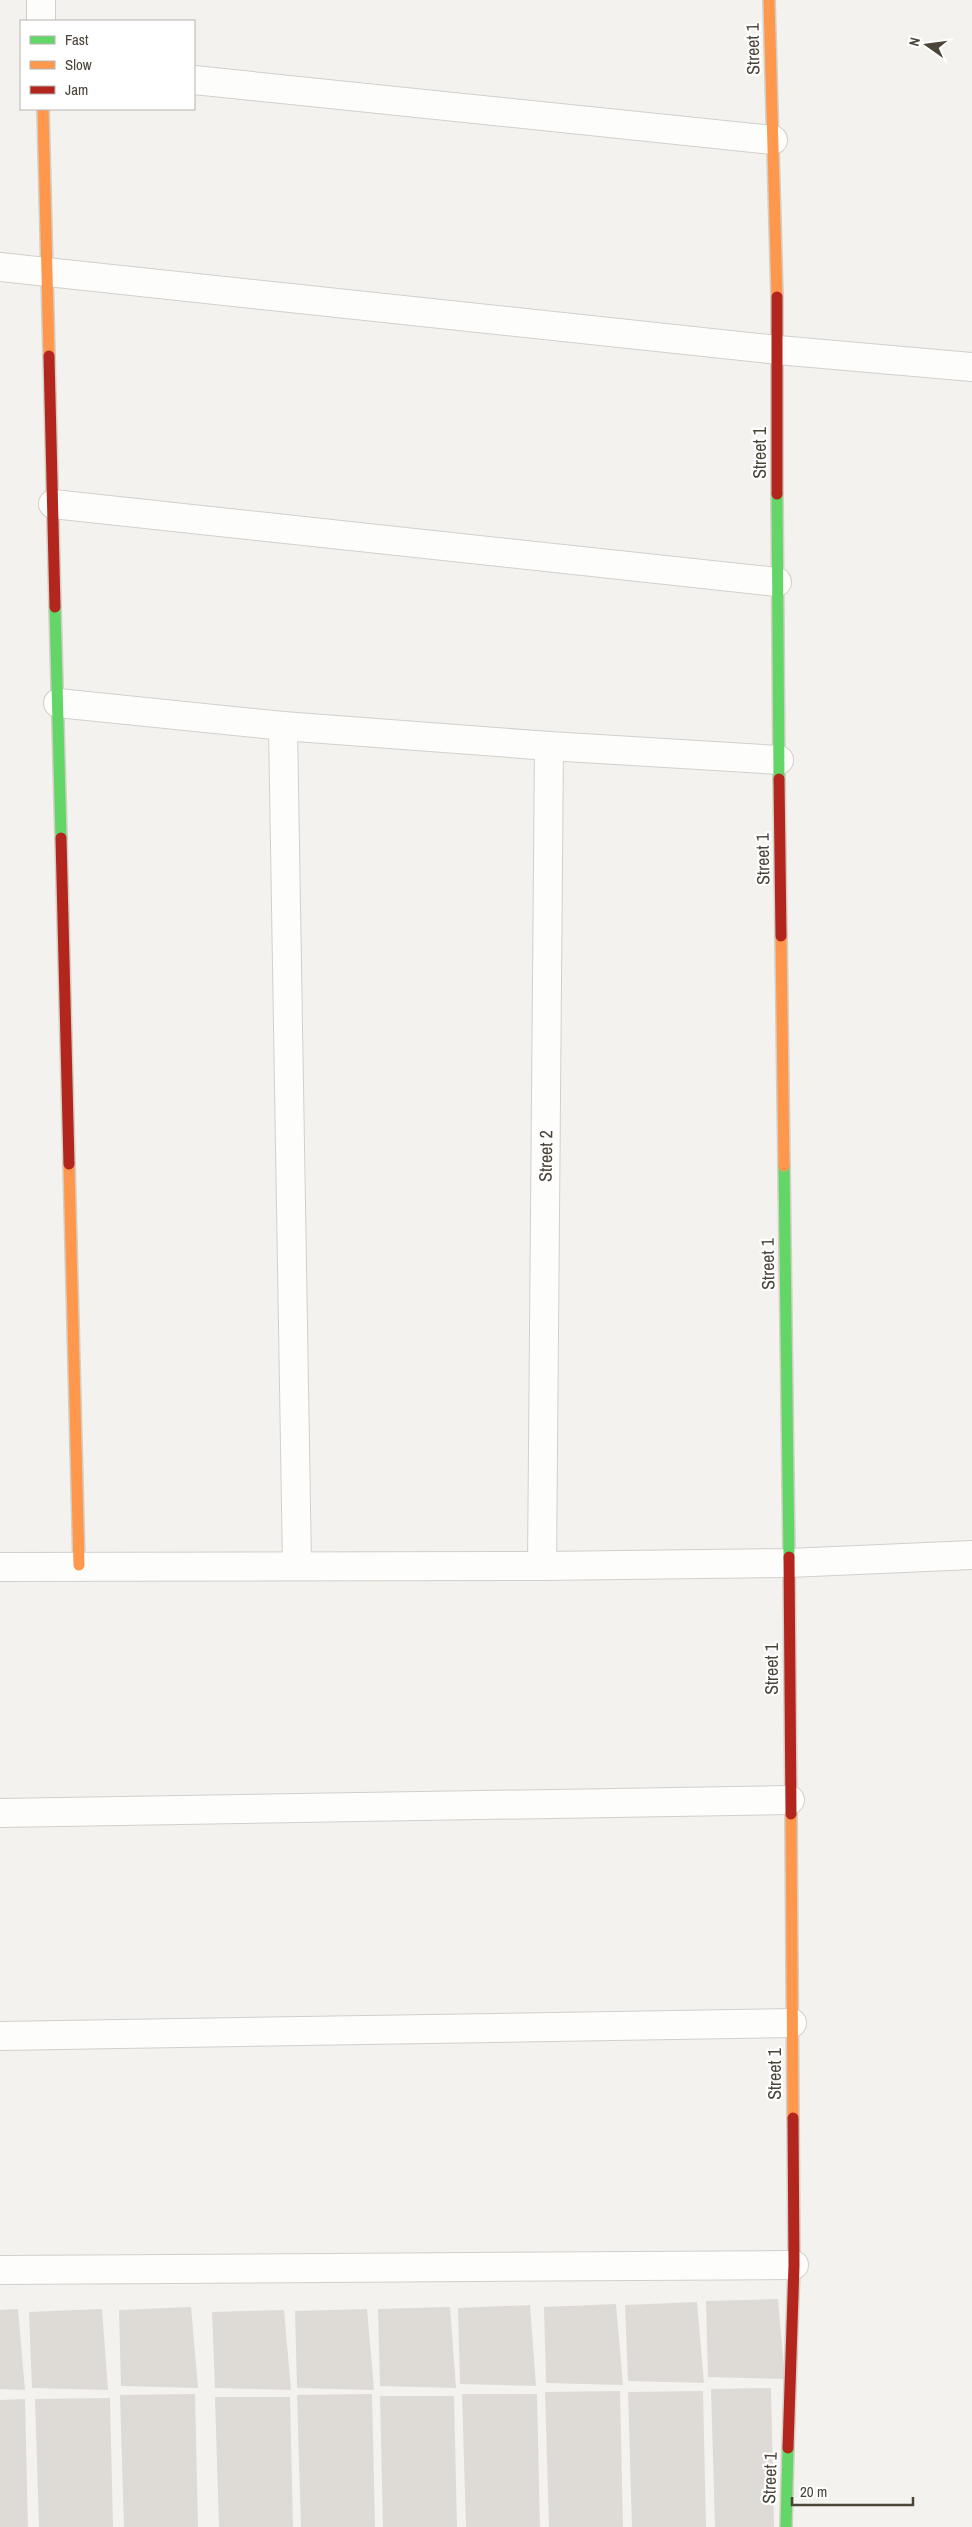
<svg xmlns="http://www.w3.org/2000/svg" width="972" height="2527" viewBox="0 0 972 2527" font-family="'Archivo Narrow',sans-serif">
<rect width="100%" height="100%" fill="#f4f2ee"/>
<g fill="#dedbd6">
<path d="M 778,2299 L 785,2379 L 708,2377 L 706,2301 Z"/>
<path d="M 697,2302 L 704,2383 L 628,2381 L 625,2305 Z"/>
<path d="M 616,2304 L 623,2385 L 546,2383 L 544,2307 Z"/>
<path d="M 530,2305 L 536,2386 L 460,2384 L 458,2308 Z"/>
<path d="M 191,2307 L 198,2388 L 121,2386 L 119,2310 Z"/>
<path d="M 450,2307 L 456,2388 L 380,2386 L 378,2309 Z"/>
<path d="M 18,2309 L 25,2390 L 0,2389 L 0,2310 Z"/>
<path d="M 102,2309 L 108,2390 L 32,2388 L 29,2312 Z"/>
<path d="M 367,2309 L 374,2390 L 297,2388 L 295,2311 Z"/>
<path d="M 284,2310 L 291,2390 L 215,2388 L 212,2312 Z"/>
<path d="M 771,2388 L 774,2527 L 715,2527 L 711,2389 Z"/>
<path d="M 620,2391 L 623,2527 L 549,2527 L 545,2392 Z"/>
<path d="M 703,2391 L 706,2527 L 632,2527 L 628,2392 Z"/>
<path d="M 195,2394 L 198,2527 L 124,2527 L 120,2395 Z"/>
<path d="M 372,2394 L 375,2527 L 301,2527 L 297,2395 Z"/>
<path d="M 462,2394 L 537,2394 L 540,2527 L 466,2527 Z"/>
<path d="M 380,2396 L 454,2396 L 457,2527 L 383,2527 Z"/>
<path d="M 215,2397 L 290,2397 L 293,2527 L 219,2527 Z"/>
<path d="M 110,2398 L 113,2527 L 39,2527 L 35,2399 Z"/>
<path d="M 25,2399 L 28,2527 L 0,2527 L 0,2400 Z"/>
</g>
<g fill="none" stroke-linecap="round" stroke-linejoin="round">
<defs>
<g id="street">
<path d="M 41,0 L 41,21"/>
<path d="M 194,80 L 773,140"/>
<path d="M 0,267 L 778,350 L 972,367"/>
<path d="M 53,504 L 777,582"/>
<path d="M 58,703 L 283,726 L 549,746 L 779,760"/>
<path d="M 283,726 L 297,1566"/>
<path d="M 542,1566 L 549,746"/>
<path d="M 0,1567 L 542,1566 L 789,1563 L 972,1555"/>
<path d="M 0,1813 L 790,1800"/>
<path d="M 0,2036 L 792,2023"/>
<path d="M 0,2270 L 794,2265"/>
</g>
<g id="fast">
<path d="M 777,494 L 779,779"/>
<path d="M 55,607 L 61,838"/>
<path d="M 784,1166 L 789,1557"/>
<path d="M 786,2527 L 788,2448"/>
</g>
<g id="slow">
<path d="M 769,0 L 777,297"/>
<path d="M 43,109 L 49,356"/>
<path d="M 781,936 L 784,1166"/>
<path d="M 69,1164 L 79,1565"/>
<path d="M 791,1814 L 793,2118"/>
</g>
<g id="jam">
<path d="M 777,297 L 777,494"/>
<path d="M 49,356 L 55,607"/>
<path d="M 779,779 L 781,936"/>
<path d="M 61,838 L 69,1164"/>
<path d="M 789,1557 L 791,1814"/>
<path d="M 788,2448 L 794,2265 L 793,2118"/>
</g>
</defs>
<use href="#street" stroke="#d2d0cb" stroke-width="30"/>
<use href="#fast" stroke="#d3cfc5" stroke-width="14"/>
<use href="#slow" stroke="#d3cfc5" stroke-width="14"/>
<use href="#jam" stroke="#d3cfc5" stroke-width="14"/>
<use href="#street" stroke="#fdfdfc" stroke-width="28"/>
<use href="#fast" stroke="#63d668" stroke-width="11"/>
<use href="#slow" stroke="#ff974d" stroke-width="11"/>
<use href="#jam" stroke="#b3261e" stroke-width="11"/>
</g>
<g text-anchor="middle" stroke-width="4.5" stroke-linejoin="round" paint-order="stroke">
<g font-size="18" fill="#4b4439" stroke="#fff">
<text transform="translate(753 49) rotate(-91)" y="6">Street 1</text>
<text transform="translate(760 453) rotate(-90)" y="6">Street 1</text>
<text transform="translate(763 859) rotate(-91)" y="6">Street 1</text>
<text transform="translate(546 1156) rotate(-89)" y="6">Street 2</text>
<text transform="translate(768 1264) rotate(-91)" y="6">Street 1</text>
<text transform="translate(772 1669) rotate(-90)" y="6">Street 1</text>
<text transform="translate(775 2074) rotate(-90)" y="6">Street 1</text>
<text transform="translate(770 2478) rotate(-88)" y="6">Street 1</text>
</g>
</g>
<rect x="20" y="20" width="175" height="90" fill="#ffffff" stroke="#b7b4b0"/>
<rect x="30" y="36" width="25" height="8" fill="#63d668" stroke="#b7b4b0"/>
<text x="65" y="45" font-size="15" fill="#4b4439">Fast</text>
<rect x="30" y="61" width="25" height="8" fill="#ff974d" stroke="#b7b4b0"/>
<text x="65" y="70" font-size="15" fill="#4b4439">Slow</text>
<rect x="30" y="86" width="25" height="8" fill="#b3261e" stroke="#b7b4b0"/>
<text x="65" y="95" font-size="15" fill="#4b4439">Jam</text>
<g transform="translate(927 45) rotate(284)" stroke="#ffffff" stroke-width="4" paint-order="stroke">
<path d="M0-4L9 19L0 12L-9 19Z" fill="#4b4439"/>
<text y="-8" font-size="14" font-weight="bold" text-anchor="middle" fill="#4b4439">N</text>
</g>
<path d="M792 2497v8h121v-8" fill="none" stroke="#4b4439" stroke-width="2.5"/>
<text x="800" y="2497" font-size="15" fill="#4b4439" stroke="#ffffff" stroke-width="4" paint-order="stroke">20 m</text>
</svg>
